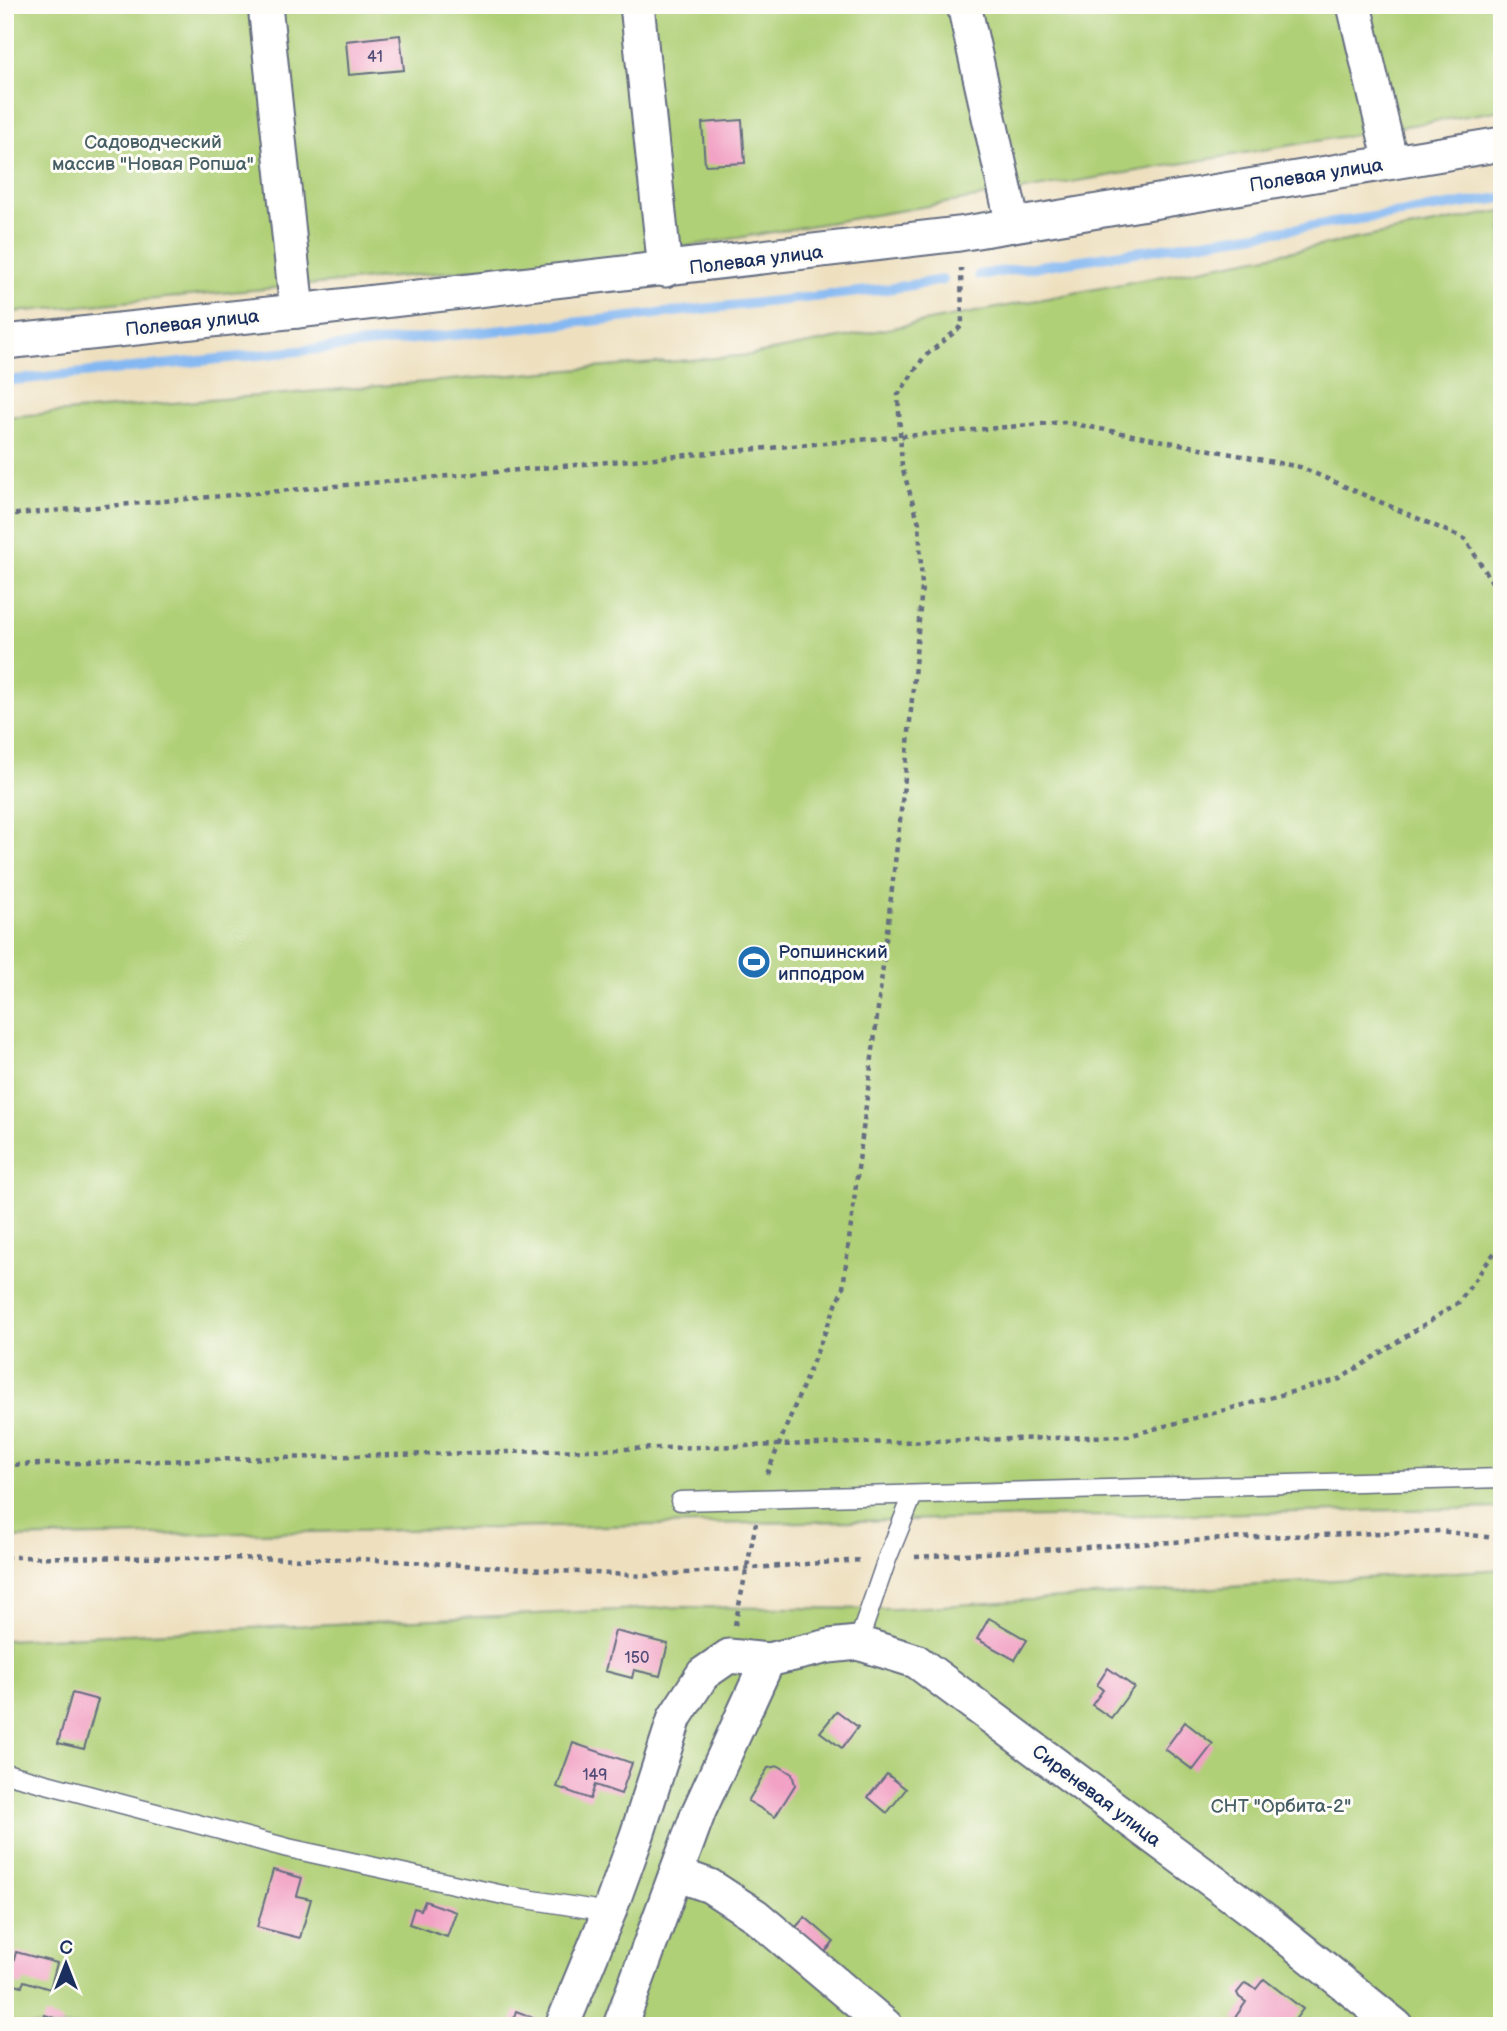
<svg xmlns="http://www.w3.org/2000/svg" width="1507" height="2031" viewBox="0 0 1507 2031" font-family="'Balsamiq Sans',sans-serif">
<rect width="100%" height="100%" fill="#fdfcf7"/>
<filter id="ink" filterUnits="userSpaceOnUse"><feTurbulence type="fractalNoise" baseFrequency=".0143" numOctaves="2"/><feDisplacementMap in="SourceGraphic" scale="14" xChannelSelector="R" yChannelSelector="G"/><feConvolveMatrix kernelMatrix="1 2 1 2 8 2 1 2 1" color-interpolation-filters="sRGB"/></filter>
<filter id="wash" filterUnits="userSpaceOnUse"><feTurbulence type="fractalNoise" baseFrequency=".00686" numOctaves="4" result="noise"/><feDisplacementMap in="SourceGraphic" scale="28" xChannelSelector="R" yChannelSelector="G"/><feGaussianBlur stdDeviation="1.57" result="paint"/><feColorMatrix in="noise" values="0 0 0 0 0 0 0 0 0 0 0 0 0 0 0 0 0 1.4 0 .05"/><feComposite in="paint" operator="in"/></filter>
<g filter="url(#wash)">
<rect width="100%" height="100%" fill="#eee0bf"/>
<g fill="#b0d077" stroke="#66806a" stroke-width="2">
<path d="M 5,5 L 1502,5 L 1502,110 L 641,254 L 5,313 Z"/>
<path d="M 1502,211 L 1502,1508 L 5,1538 L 5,417 L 751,355 Z"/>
<path d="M 1502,1569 L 1502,2026 L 5,2026 L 5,1640 L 680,1607 L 895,1609 Z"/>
</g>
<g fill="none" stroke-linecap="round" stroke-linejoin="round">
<g stroke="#84b8f2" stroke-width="10">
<path d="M 979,275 L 1502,198"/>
<path d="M 5,381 L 610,319 L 887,289 L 943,280"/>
</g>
</g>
<g id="blocks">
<g fill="#f2a2c5">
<path d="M 400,35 L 404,70 L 349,75 L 346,41 Z"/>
<path d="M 742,120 L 745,163 L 705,165 L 702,123 Z"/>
<path d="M 989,1618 L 1027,1640 L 1015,1660 L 977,1639 Z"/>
<path d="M 615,1631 L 668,1644 L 660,1676 L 634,1670 L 632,1678 L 605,1671 Z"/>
<path d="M 1108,1668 L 1134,1687 L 1111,1718 L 1092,1705 L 1103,1690 L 1097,1685 Z"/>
<path d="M 72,1693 L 98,1700 L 84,1749 L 58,1743 Z"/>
<path d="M 837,1711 L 858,1727 L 842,1748 L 820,1732 Z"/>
<path d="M 1185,1722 L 1213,1744 L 1193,1770 L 1165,1749 Z"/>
<path d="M 573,1743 L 632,1763 L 621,1794 L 595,1785 L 590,1799 L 557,1787 Z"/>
<path d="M 779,1766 L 792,1774 L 795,1785 L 775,1817 L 748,1801 L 768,1768 Z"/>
<path d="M 887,1774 L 906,1789 L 887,1813 L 868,1797 Z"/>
<path d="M 273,1870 L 302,1878 L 297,1896 L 311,1899 L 300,1938 L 257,1927 Z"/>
<path d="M 425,1901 L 456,1912 L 447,1937 L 409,1924 L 414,1908 L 421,1910 Z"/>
<path d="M 805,1917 L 834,1942 L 806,1974 L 777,1948 Z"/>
<path d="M 16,1952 L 57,1963 L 50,1989 L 24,1981 L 22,1986 L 8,1982 Z"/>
<path d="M 1264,1979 L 1303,2009 L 1290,2026 L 1244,2026 L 1234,2019 L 1246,2002 L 1239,1997 L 1237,1993 L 1245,1983 L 1256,1989 Z"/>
<path d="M 516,2011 L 540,2020 L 538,2026 L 511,2026 Z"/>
<path d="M 45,2015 L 63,2021 L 62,2026 L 41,2026 Z"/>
</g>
</g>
</g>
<g filter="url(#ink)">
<use href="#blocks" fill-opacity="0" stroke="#656d80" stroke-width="2"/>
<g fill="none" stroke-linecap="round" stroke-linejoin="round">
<defs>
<g id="service">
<path d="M 680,1501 L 1502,1478"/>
<path d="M 858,1643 L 887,1559 L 913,1495"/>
<path d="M 5,1773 L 288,1848 L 508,1896 L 609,1912"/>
</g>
<g id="minor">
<path d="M 265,5 L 297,311"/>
<path d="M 637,5 L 665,270"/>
<path d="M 964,5 L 1013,225"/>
<path d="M 1354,5 L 1391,162"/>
<path d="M 5,342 L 297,311 L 959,234 L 1502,144"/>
<path d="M 676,1874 L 710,1886 L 756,1916 L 886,2026"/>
<path d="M 562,2026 L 609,1912 L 637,1835 L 675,1717 L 703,1674 L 729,1656 L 768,1660 L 829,1646 L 858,1643 L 916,1661 L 1265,1920 L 1396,2026"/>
<path d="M 620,2026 L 699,1811 L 768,1660"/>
</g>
</defs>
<use href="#service" stroke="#656d80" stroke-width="21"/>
<use href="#minor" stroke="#656d80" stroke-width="37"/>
<g stroke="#656d80" stroke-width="4.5" stroke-dasharray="5 5" stroke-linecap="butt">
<path d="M 5,515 L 1064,422 L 1300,467 L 1465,539 L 1502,598"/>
<path d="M 5,1465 L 1128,1436 L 1340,1379 L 1459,1302 L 1502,1242"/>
<path d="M 767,1474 L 843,1288 L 875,1034 L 905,777 L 922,587 L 919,523 L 902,467 L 898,395 L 924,357 L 962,326 L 961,268"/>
<path d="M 5,1557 L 361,1559 L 645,1576 L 861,1560"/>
<path d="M 915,1557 L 1259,1537 L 1440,1531 L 1502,1539"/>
<path d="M 735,1625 L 756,1523"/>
</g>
<use href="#service" stroke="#fff" stroke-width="18"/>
<use href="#minor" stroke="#fff" stroke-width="33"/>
</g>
</g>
<defs>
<symbol id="stadium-disc" viewBox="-11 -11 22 22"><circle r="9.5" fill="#1f6fb2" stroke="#fdfcf7"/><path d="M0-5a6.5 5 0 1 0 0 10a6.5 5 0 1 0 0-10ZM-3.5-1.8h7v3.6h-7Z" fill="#fff"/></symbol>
</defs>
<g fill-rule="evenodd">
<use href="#stadium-disc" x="735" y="943" width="38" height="38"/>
</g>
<g text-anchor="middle" stroke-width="6" stroke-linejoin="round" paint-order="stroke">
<g font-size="16" fill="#514c78">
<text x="375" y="62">41</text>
<text x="637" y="1663">150</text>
<text x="595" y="1780">149</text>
</g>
<g font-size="19" fill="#485f66" stroke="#fdfcf7">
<text x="153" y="148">Садоводческий<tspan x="153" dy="22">массив "Новая Ропша"</tspan></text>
<text x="1281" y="1812">СНТ "Орбита-2"</text>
</g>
<g font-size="19" fill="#1b2f5e" stroke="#fdfcf7">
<text transform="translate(1316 174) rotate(-9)" y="7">Полевая улица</text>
<text transform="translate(756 259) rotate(-7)" y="7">Полевая улица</text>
<text transform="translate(192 322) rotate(-6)" y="7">Полевая улица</text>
<text transform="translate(1097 1795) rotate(37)" y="7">Сиреневая улица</text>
</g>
<g font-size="19" fill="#1b2f5e" stroke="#fdfcf7" text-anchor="start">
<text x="778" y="958">Ропшинский<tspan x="778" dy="22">ипподром</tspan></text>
</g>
</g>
<rect width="1507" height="2031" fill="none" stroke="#fdfcf7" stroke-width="28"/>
<g transform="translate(66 1964)" stroke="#fdfcf7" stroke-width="5" paint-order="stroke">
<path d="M0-5L12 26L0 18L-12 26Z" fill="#1b2f5e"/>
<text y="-10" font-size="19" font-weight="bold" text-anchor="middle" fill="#1b2f5e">С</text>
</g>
</svg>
